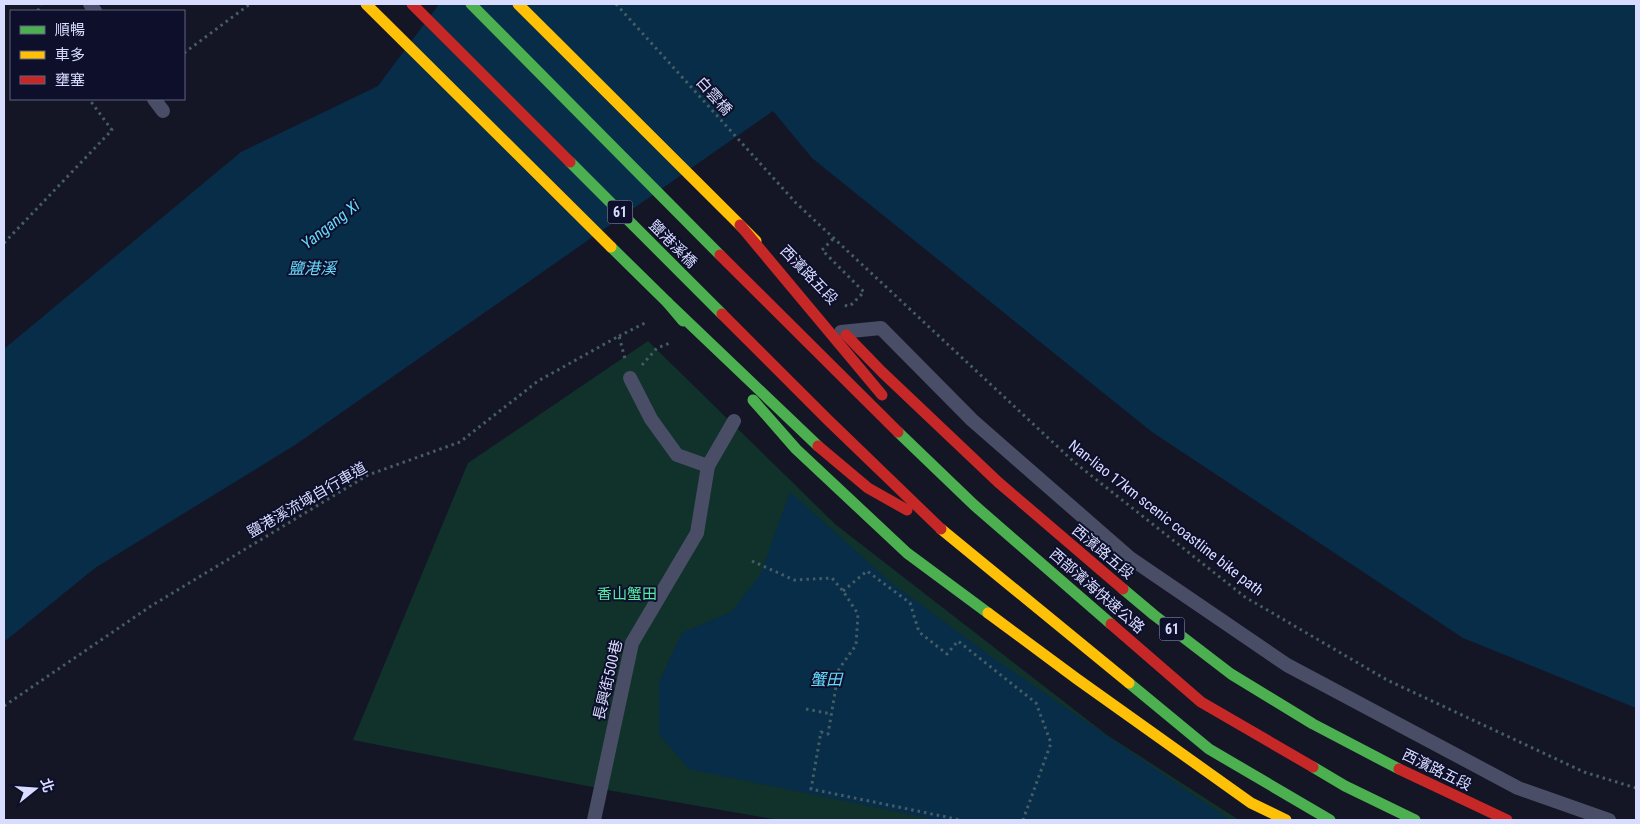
<svg xmlns="http://www.w3.org/2000/svg" width="1640" height="824" viewBox="0 0 1640 824" font-family="'Roboto Condensed','Noto Sans TC',sans-serif">
<rect width="100%" height="100%" fill="#141625"/>
<path fill="#11312b" d="M 648,341 L 835,524 L 1107,735 L 1239,820 L 779,820 L 613,791 L 353,740 L 468,463 Z"/>
<g fill="#072d48">
<path d="M 439,4 L 1636,4 L 1636,708 L 1463,638 L 1152,432 L 812,158 L 773,111 L 295,445 L 95,568 L 4,642 L 4,349 L 241,152 L 378,86 Z"/>
<path d="M 790,492 L 888,580 L 996,660 L 1230,820 L 936,820 L 689,769 L 659,734 L 659,682 L 682,633 L 731,612 L 760,575 Z"/>
</g>
<g fill="none" stroke-linecap="round" stroke-linejoin="round">
<g stroke="#465d66" stroke-width="3" stroke-dasharray="2.5 4" stroke-linecap="butt">
<path d="M 616,4 L 796,203 L 1074,462 L 1245,597 L 1387,680 L 1584,772 L 1636,788"/>
<path d="M 38,11 L 41,4"/>
<path d="M 184,53 L 250,4"/>
<path d="M 833,239 L 822,250 L 864,292 L 850,306 L 841,305"/>
<path d="M 4,243 L 112,130 L 89,99"/>
<path d="M 619,336 L 645,323"/>
<path d="M 642,365 L 657,348 L 670,343"/>
<path d="M 752,561 L 794,580 L 832,578 L 843,591 L 858,614 L 856,645 L 839,669 L 828,734 L 821,732 L 811,789 L 961,820"/>
<path d="M 843,591 L 867,571 L 910,603 L 919,632 L 947,654 L 958,641 L 1036,703 L 1051,743 L 1023,820"/>
<path d="M 4,706 L 151,606 L 368,475 L 460,442 L 538,381 L 619,336 L 625,359"/>
<path d="M 806,709 L 832,714"/>
</g>
<g stroke="#494e66" stroke-width="14">
<path d="M 90,4 L 95,11"/>
<path d="M 154,99 L 163,111"/>
<path d="M 841,332 L 881,328 L 972,420 L 1130,558 L 1287,665 L 1518,788 L 1609,820"/>
<path d="M 630,378 L 651,419 L 677,455 L 708,466"/>
<path d="M 594,820 L 632,643 L 697,533 L 708,466 L 734,421"/>
</g>
<g stroke="#4caf50" stroke-width="11">
<path d="M 471,4 L 720,255"/>
<path d="M 570,162 L 722,314"/>
<path d="M 611,247 L 667,302 L 683,321"/>
<path d="M 667,302 L 818,446"/>
<path d="M 753,400 L 796,449 L 907,553 L 988,613"/>
<path d="M 898,432 L 974,505 L 1111,624"/>
<path d="M 1123,589 L 1154,615 L 1231,674 L 1313,724 L 1399,769"/>
<path d="M 1129,683 L 1209,749 L 1330,820"/>
<path d="M 1313,767 L 1345,786 L 1415,820"/>
</g>
<g stroke="#ffc107" stroke-width="11">
<path d="M 366,4 L 611,247"/>
<path d="M 518,4 L 756,241"/>
<path d="M 941,529 L 1129,683"/>
<path d="M 988,613 L 1077,679 L 1251,803 L 1286,820"/>
</g>
<g stroke="#c62828" stroke-width="11">
<path d="M 412,4 L 570,162"/>
<path d="M 740,225 L 882,395"/>
<path d="M 720,255 L 898,432"/>
<path d="M 722,314 L 828,420 L 941,529"/>
<path d="M 846,335 L 882,372 L 998,482 L 1123,589"/>
<path d="M 818,446 L 868,488 L 907,510"/>
<path d="M 1111,624 L 1201,702 L 1313,767"/>
<path d="M 1399,769 L 1507,820"/>
</g>
</g>
<g text-anchor="middle" stroke-width="4" stroke-linejoin="round" paint-order="stroke">
<g fill="#0e102b" stroke="#9b9fbf" stroke-width="1">
<rect x="607.5" y="200.5" width="25" height="23" rx="4"/>
<rect x="1159.5" y="617.5" width="25" height="23" rx="4"/>
</g>
<g font-size="14" font-weight="bold" fill="#d8dcff">
<text x="620" y="217">61</text>
<text x="1172" y="634">61</text>
</g>
<g font-size="15" fill="#d8dcff" stroke="#0e102b">
<text transform="translate(714 96) rotate(48)" y="5">白雲橋</text>
<text transform="translate(673 244) rotate(45)" y="5">鹽港溪橋</text>
<text transform="translate(809 275) rotate(46)" y="5">西濱路五段</text>
<text transform="translate(307 500) rotate(-30)" y="5">鹽港溪流域自行車道</text>
<text transform="translate(1166 518) rotate(38)" y="5">Nan-liao 17km scenic coastline bike path</text>
<text transform="translate(1103 552) rotate(40)" y="5">西濱路五段</text>
<text transform="translate(1097 591) rotate(41)" y="5">西部濱海快速公路</text>
<text transform="translate(608 680) rotate(-77)" y="5">長興街500巷</text>
<text transform="translate(1437 770) rotate(26)" y="5">西濱路五段</text>
</g>
<g font-size="15" fill="#58eba6" stroke="#0e102b">
<text x="627" y="599">香山蟹田</text>
</g>
<g font-size="16" font-style="italic" fill="#66daff" stroke="#0e102b">
<text transform="translate(330 224) rotate(-38)" y="6">Yangang Xi</text>
<text x="312" y="274">鹽港溪</text>
<text x="826" y="685">蟹田</text>
</g>
</g>
<rect width="1640" height="824" fill="none" stroke="#d8dcff" stroke-width="10"/>
<rect x="10" y="10" width="175" height="90" fill="#0e102b" stroke="#5f6280"/>
<rect x="20" y="26" width="25" height="8" fill="#4caf50" stroke="#5f6280"/>
<text x="55" y="35" font-size="15" fill="#d8dcff">順暢</text>
<rect x="20" y="51" width="25" height="8" fill="#ffc107" stroke="#5f6280"/>
<text x="55" y="60" font-size="15" fill="#d8dcff">車多</text>
<rect x="20" y="76" width="25" height="8" fill="#c62828" stroke="#5f6280"/>
<text x="55" y="85" font-size="15" fill="#d8dcff">壅塞</text>
<g transform="translate(35 789) rotate(73)" stroke="#0e102b" stroke-width="4" paint-order="stroke">
<path d="M0-4L9 19L0 12L-9 19Z" fill="#d8dcff"/>
<text y="-8" font-size="14" font-weight="bold" text-anchor="middle" fill="#d8dcff">北</text>
</g>
</svg>
